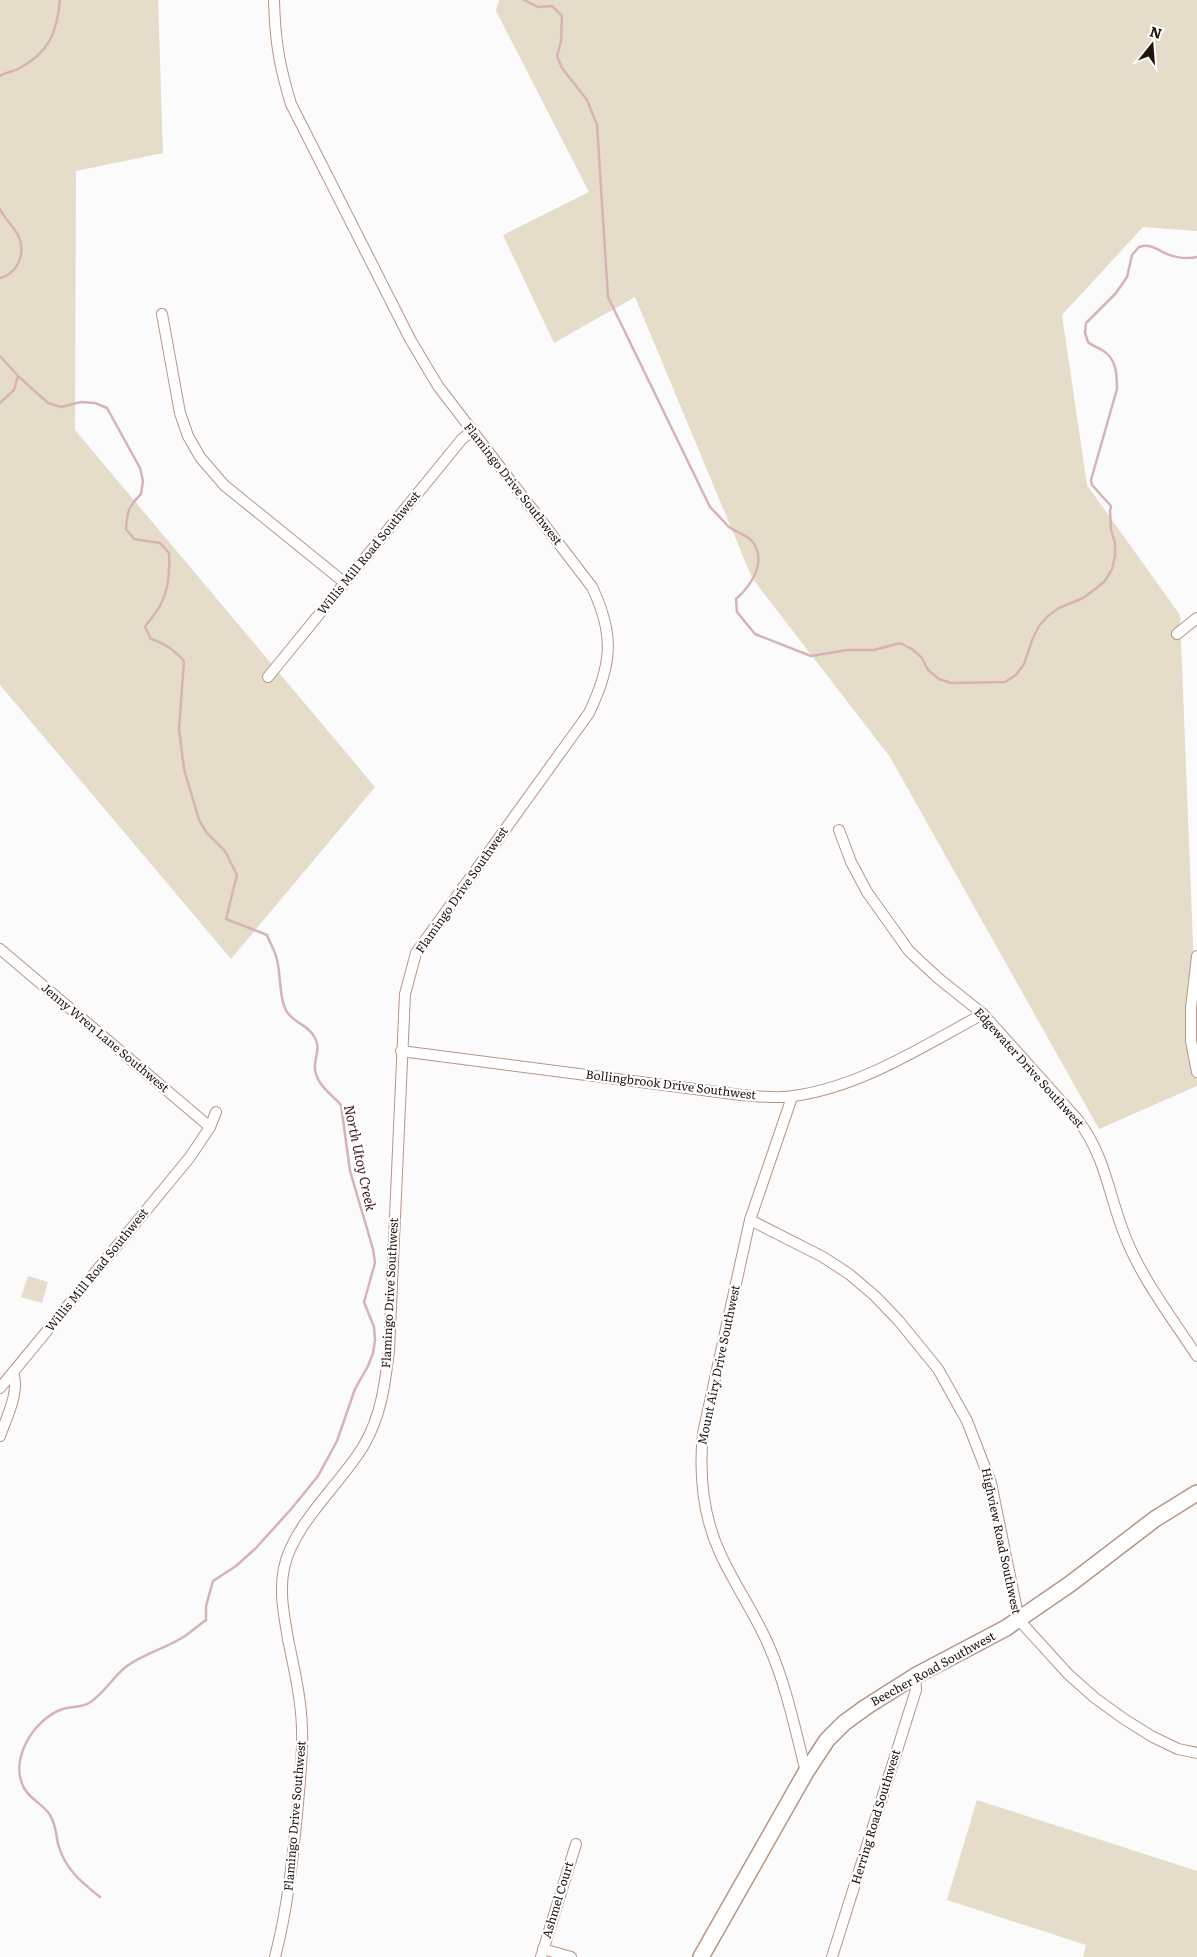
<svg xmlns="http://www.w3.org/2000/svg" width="1197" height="1957" viewBox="0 0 1197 1957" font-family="Literata,serif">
<rect width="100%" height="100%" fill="#fbfbfb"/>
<g fill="#e5ddc9">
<path d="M 0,0 L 158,0 L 163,153 L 76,171 L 75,430 L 375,787 L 231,959 L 0,685 Z"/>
<path d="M 499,0 L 1197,0 L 1197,231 L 1143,227 L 1062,315 L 1087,485 L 1180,615 L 1197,1045 L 1197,1086 L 1099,1129 L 890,757 L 752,578 L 635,297 L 554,343 L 503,235 L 589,192 L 496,11 Z"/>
<path d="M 28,1276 L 48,1282 L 42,1303 L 21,1297 Z"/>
<path d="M 977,1800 L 1197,1871 L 1197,1957 L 1083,1957 L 1086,1945 L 947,1900 Z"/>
</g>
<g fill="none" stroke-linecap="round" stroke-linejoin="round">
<g stroke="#d7b3b5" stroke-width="2.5">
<path d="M 524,0 L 538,7 L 552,6 L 562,16 L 561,42 L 557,56 L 562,68 L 587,100 L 597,125 L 608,297 L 710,507 C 717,514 723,521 729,527 C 736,532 747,535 752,541 C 768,561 751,586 736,599 L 737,612 L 755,634 L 811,656 L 847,650 L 874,650 L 900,643 L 912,649 L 922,658 L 928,670 L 939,679 L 951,683 L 1005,682 L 1016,675 L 1024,664 L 1033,638 L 1039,626 L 1048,616 L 1059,608 L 1083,598 L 1094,590 L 1105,581 L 1112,569 L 1115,556 L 1115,543 L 1111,530 L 1110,511 L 1111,506 L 1092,485 L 1091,480 L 1117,389 C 1117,373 1116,358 1102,350 C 1097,347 1092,346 1088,342 L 1085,333 L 1086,323 L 1116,293 L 1127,277 L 1132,255 L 1139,247 C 1150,243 1156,249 1165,253 C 1174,258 1187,259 1197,257"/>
<path d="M 0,76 C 5,72 12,72 18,69 C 49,53 57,33 60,0"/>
<path d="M 0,209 C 5,220 17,229 20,240 C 25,257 16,274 0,278"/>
<path d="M 0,356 L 18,376 L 48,403 L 61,407 L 81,402 L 95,403 L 107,408 L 140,468 L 143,481 L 141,494 C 129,506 127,511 126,529 L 134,539 L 160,543 L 169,553 C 170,570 169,589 161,604 C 157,612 150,619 145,627 L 151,639 C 166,644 174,650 184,661 L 179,729 L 184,769 L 199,820 L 206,832 L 225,851 L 237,875 L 226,919 L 267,935 C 270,943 275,951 277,960 C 281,975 279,999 287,1012 C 295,1024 309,1025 315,1038 C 320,1047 316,1055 315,1064 C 313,1082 330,1093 341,1105 L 350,1171 L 373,1249 L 375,1263 L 364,1302 L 374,1327 L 375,1340 L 373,1353 L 368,1366 L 355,1389 L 337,1441 L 318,1476 L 292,1508 L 256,1548 L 236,1566 L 213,1581 L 206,1606 L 206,1620 C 199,1625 192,1631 185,1636 C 167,1648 145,1653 127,1666 C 113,1676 105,1693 89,1703 C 81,1708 69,1706 60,1710 C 33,1721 9,1760 24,1788 C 31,1800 43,1804 50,1815 C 56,1825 56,1834 58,1844 C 65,1869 81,1882 100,1897"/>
<path d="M 0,403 L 14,390 L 18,376"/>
</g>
<defs>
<g id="street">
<path d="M 274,0 C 275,40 279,65 291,104 L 410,339 L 438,386 L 592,587 C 615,635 612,665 589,713 L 416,953 L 405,994 L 389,1351 C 385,1384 381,1416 364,1445 C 341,1484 293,1524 284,1568 C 279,1592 284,1615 288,1639 C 294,1668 301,1698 302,1728 C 303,1753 300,1779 298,1804 C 293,1856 288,1907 275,1957"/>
<path d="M 162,314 L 180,413 L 188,436 L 200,457 L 224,485 L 345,583"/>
<path d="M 1177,634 L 1197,618"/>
<path d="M 268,677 L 462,439 L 472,431"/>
<path d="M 839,830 L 851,862 L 867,892 L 909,951 L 938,978 L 983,1014 L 1078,1120 C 1105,1157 1107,1187 1122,1228 C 1138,1274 1170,1315 1197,1356"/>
<path d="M 0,949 L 210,1127"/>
<path d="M 1197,956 L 1191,1008 L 1191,1041 L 1197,1072"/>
<path d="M 401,1051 L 741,1095 C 758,1096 777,1099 794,1096 C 863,1086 923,1046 983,1014"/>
<path d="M 792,1097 L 750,1220 L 703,1433 C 699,1473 703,1516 720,1553 C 734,1584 754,1612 768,1644 C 786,1684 795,1729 806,1772"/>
<path d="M 750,1220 L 823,1257 L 849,1274 L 875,1296 L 898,1320 L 938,1369 L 967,1421 L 991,1483 L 1019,1620 L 1068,1674 L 1095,1698 L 1124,1719 L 1153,1737 L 1178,1749 L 1197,1753"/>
<path d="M 0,1388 L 190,1157 L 210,1127 L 216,1112"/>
<path d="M 0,1436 C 7,1416 20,1392 13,1372"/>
<path d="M 543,1949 L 571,1957"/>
<path d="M 541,1957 L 576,1844"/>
<path d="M 832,1957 L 916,1690 L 915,1676"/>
</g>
<path id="secondary" d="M 701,1957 L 806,1772 L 827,1740 L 844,1723 L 866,1707 L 915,1676 L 1006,1628 L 1070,1584 L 1155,1519 L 1197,1493"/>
</defs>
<use href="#street" stroke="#b69683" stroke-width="12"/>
<use href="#secondary" stroke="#b69683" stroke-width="18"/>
<use href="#street" stroke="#fff" stroke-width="10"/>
<use href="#secondary" stroke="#fff" stroke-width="15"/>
</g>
<g text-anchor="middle" stroke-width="4.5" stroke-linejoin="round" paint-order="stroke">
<g font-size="12" fill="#20140d" stroke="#fff">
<text transform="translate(513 484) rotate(52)" y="4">Flamingo Drive Southwest</text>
<text transform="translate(369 553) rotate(-51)" y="4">Willis Mill Road Southwest</text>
<text transform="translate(462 890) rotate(-55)" y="4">Flamingo Drive Southwest</text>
<text transform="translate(105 1038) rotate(40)" y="4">Jenny Wren Lane Southwest</text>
<text transform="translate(1029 1068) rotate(48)" y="4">Edgewater Drive Southwest</text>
<text transform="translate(671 1085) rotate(7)" y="4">Bollingbrook Drive Southwest</text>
<text transform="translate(97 1270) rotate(-51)" y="4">Willis Mill Road Southwest</text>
<text transform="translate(390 1293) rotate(-87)" y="4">Flamingo Drive Southwest</text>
<text transform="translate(719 1365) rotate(-78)" y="4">Mount Airy Drive Southwest</text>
<text transform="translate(1001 1541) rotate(78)" y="4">Highview Road Southwest</text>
<text transform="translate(933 1669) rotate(-29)" y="4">Beecher Road Southwest</text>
<text transform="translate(295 1816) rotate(-85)" y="4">Flamingo Drive Southwest</text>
<text transform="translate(876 1817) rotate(-73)" y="4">Herring Road Southwest</text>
<text transform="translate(558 1900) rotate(-73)" y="4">Ashmel Court</text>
</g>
<g font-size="14" font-style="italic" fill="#481920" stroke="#fff">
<text transform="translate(360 1158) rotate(78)" y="5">North Utoy Creek</text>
</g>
</g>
<g transform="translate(1152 45) rotate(17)" stroke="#ffffff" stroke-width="4" paint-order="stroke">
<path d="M0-4L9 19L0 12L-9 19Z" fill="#20140d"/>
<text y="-8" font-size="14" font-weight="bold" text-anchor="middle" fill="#20140d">N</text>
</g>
</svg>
